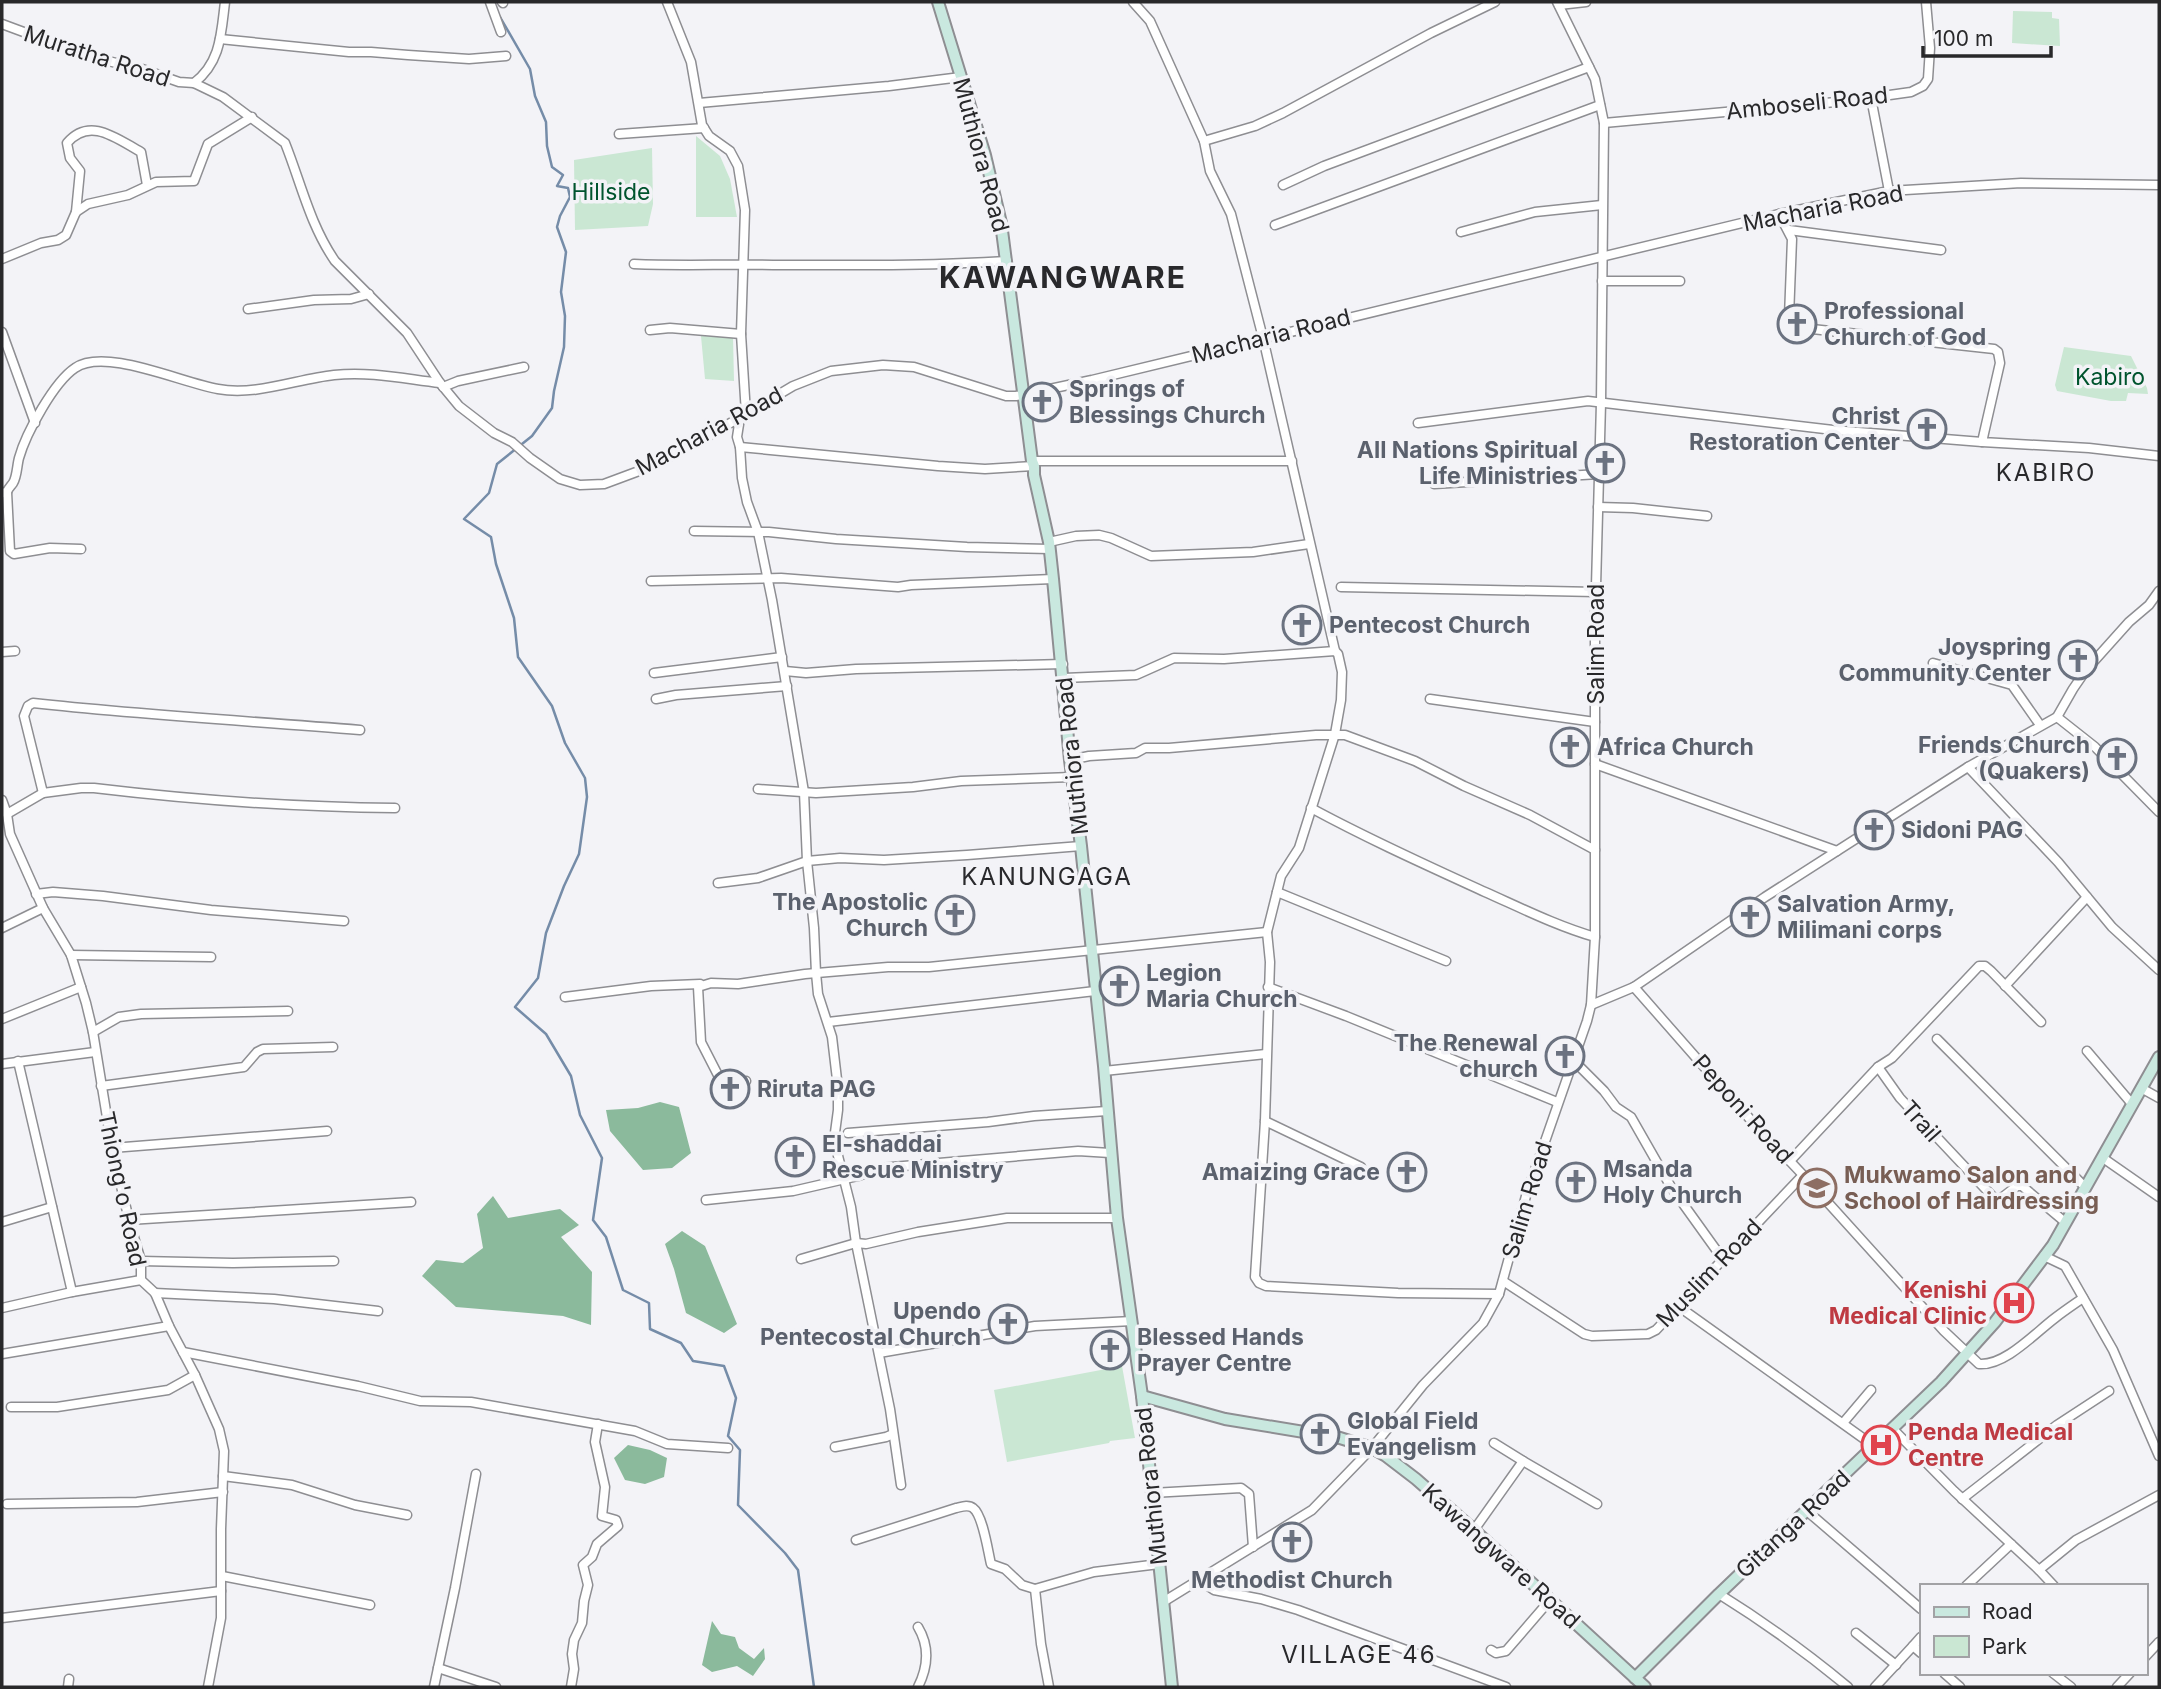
<svg xmlns="http://www.w3.org/2000/svg" width="2161" height="1689" viewBox="0 0 2161 1689" font-family="Inter,sans-serif">
<rect width="100%" height="100%" fill="#f3f3f7"/>
<g fill="#cae7d3">
<path d="M 2013,11 L 2052,12 L 2052,18 L 2059,19 L 2060,46 L 2012,43 Z"/>
<path d="M 696,136 L 720,156 L 730,179 L 737,217 L 696,217 Z"/>
<path d="M 652,148 L 653,204 L 648,226 L 575,230 L 574,160 Z"/>
<path d="M 701,336 L 733,337 L 734,381 L 705,379 Z"/>
<path d="M 2064,347 L 2131,356 L 2147,388 L 2148,394 L 2128,393 L 2126,401 L 2111,401 L 2057,391 L 2055,385 Z"/>
<path d="M 1122,1366 L 1135,1438 L 1110,1441 L 1109,1443 L 1007,1462 L 994,1390 Z"/>
</g>
<g fill="#8bba9c">
<path d="M 660,1102 L 679,1107 L 691,1153 L 672,1168 L 643,1170 L 610,1131 L 606,1110 L 638,1108 Z"/>
<path d="M 493,1196 L 508,1218 L 560,1209 L 579,1225 L 561,1237 L 592,1272 L 591,1325 L 563,1316 L 456,1307 L 422,1276 L 436,1260 L 463,1263 L 483,1248 L 477,1214 Z"/>
<path d="M 682,1231 L 705,1246 L 737,1324 L 724,1333 L 686,1313 L 674,1269 L 665,1244 Z"/>
<path d="M 628,1445 L 650,1450 L 667,1458 L 664,1477 L 645,1484 L 625,1480 L 614,1458 Z"/>
<path d="M 712,1621 L 721,1634 L 735,1637 L 739,1648 L 754,1659 L 764,1648 L 765,1659 L 753,1676 L 737,1666 L 712,1672 L 702,1665 Z"/>
</g>
<g fill="none" stroke-linecap="round" stroke-linejoin="round">
<path stroke="#758ca8" stroke-width="2.5" d="M 500,17 L 530,69 L 535,96 L 546,122 L 547,146 L 552,167 L 563,175 L 557,186 L 568,188 L 570,197 L 560,216 L 557,227 L 566,252 L 561,292 L 565,316 L 564,347 L 554,391 L 552,408 L 532,436 L 497,464 L 489,493 L 464,519 L 491,537 L 496,564 L 514,618 L 518,657 L 552,706 L 565,743 L 585,778 L 587,797 L 579,854 L 564,886 L 546,933 L 538,978 L 515,1007 L 546,1034 L 571,1076 L 580,1115 L 602,1158 L 593,1220 L 606,1237 L 623,1290 L 649,1303 L 650,1329 L 681,1343 L 693,1361 L 724,1366 L 736,1398 L 728,1436 L 740,1450 L 738,1505 L 785,1553 L 798,1570 L 814,1687"/>
<defs>
<g id="street">
<path d="M 490,2 L 501,32"/>
<path d="M 502,2 L 503,3"/>
<path d="M 667,2 L 691,62 L 702,125 L 709,136 L 730,151 L 738,166 L 745,210 L 741,334 L 746,414"/>
<path d="M 1133,2 L 1150,21 L 1204,141 L 1255,126 L 1283,113 L 1431,33 L 1495,2"/>
<path d="M 1559,5 L 1586,2"/>
<path d="M 2,24 L 91,57 L 142,69 L 179,82 L 194,83 L 223,97 L 285,143 C 301,183 310,225 335,261 L 407,333 L 440,383 L 459,406 L 494,433 L 512,442 L 530,458 L 560,479 L 580,485 L 604,484 L 647,468 L 700,441 L 793,386 L 831,371 L 883,365 L 914,367 L 1006,396 L 1016,396 L 1092,380 L 1779,214 L 1889,191 L 2021,183 L 2159,185"/>
<path d="M 220,39 L 349,52 L 371,52 L 408,55 L 469,59 L 506,56"/>
<path d="M 194,83 C 221,62 221,34 225,2"/>
<path d="M 1871,98 L 1889,191"/>
<path d="M 699,103 L 889,86 L 961,77"/>
<path d="M 1604,123 L 1847,101 L 1911,92 L 1923,86 L 1928,79 L 1930,48 L 1926,2"/>
<path d="M 619,134 L 704,128"/>
<path d="M 1204,141 L 1210,171 L 1231,214 L 1263,338 L 1335,651 L 1338,654 L 1342,672 L 1341,700 L 1335,734 L 1299,848 L 1281,876 L 1267,932 L 1270,962 L 1265,1121 L 1255,1277 L 1259,1283 L 1266,1286 L 1398,1293 L 1499,1294"/>
<path d="M 1283,185 L 1324,166 L 1589,67"/>
<path d="M 76,212 L 80,171 L 70,158 L 67,143 C 90,116 117,139 141,152 L 147,185"/>
<path d="M 1779,214 L 1792,239 L 1789,317 L 1791,324 L 1794,327 L 1994,349 L 1998,352 L 2000,363 L 1982,442 L 2089,448 L 2159,456"/>
<path d="M 1275,225 L 1600,105"/>
<path d="M 1789,230 L 1941,250"/>
<path d="M 1461,232 L 1535,212 L 1602,205"/>
<path d="M 2,259 L 41,243 L 58,240 L 66,235 L 76,212 L 88,204 L 128,195 L 156,182 L 194,181 L 208,144 L 252,117"/>
<path d="M 634,264 C 680,266 726,264 773,265 C 851,265 929,266 1007,261"/>
<path d="M 1602,281 L 1680,281"/>
<path d="M 248,309 L 314,300 L 351,299 L 369,294"/>
<path d="M 650,330 L 670,328 L 741,334"/>
<path d="M 2,332 L 35,423"/>
<path d="M 443,387 L 458,381 L 524,367"/>
<path d="M 740,418 L 737,437 L 740,447 L 742,478 L 747,502 L 758,532 L 772,600 L 804,792 L 807,861 L 814,928 L 816,973 L 818,994 L 832,1037 L 838,1088 L 838,1110 L 834,1140 L 851,1207 L 856,1243 L 890,1409 L 901,1485"/>
<path d="M 1418,423 L 1588,401 L 1833,430 L 1982,442"/>
<path d="M 740,447 L 938,466 L 985,469 L 1034,466"/>
<path d="M 1032,461 L 1292,461"/>
<path d="M 1434,484 L 1599,474"/>
<path d="M 7,492 L 10,551 L 14,554 L 50,548 L 81,549"/>
<path d="M 2,493 L 7,492 C 8,488 11,486 13,483 C 17,477 17,465 19,458 C 26,433 54,382 75,368 C 105,347 182,383 218,389 C 256,396 297,379 334,375 C 370,371 405,379 440,383"/>
<path d="M 1598,507 L 1633,508 L 1707,516"/>
<path d="M 694,531 L 769,532 L 836,539 L 967,547 L 1050,549"/>
<path d="M 1049,542 L 1076,536 L 1099,535 L 1111,538 L 1151,556 L 1253,552 L 1309,544"/>
<path d="M 651,581 L 781,578 L 898,587 L 911,585 L 1053,579"/>
<path d="M 1341,587 L 1596,592"/>
<path d="M 2,652 L 15,651"/>
<path d="M 1933,663 L 2012,685 L 2040,725"/>
<path d="M 785,671 L 806,673 L 856,669 L 1063,664"/>
<path d="M 654,673 L 782,657"/>
<path d="M 1064,678 L 1136,675 L 1174,658 L 1224,659 L 1335,651"/>
<path d="M 656,699 L 676,695 L 787,686"/>
<path d="M 1430,699 L 1595,722"/>
<path d="M 2057,717 L 2095,747 L 2159,812"/>
<path d="M 360,730 C 251,721 142,715 33,703 L 28,706 L 24,716 L 43,793 L 81,788 L 94,788 C 194,800 294,807 395,808"/>
<path d="M 1070,760 L 1089,756 L 1136,753 L 1145,748 L 1169,748 L 1316,735 L 1345,735 L 1415,761 L 1464,786 L 1530,815 L 1595,850"/>
<path d="M 1595,764 L 1837,851"/>
<path d="M 1968,767 L 2057,717 L 2073,689 L 2086,670 L 2129,622 L 2149,605 L 2159,591"/>
<path d="M 758,789 L 816,793 L 913,787 L 961,781 L 1072,777"/>
<path d="M 2,800 L 7,814 L 10,834 L 43,908 L 71,955 L 86,1003 L 93,1032 L 112,1148 L 129,1220 L 141,1261 L 141,1280 L 155,1293 L 169,1326 L 195,1375 L 219,1429 L 224,1451 L 221,1529 L 221,1618 L 208,1687"/>
<path d="M 1311,808 C 1368,839 1426,865 1485,892 C 1521,908 1557,926 1595,937"/>
<path d="M 7,814 L 43,793"/>
<path d="M 718,883 L 758,878 L 807,861 L 840,858 L 884,860 L 967,855 L 1081,846"/>
<path d="M 1277,892 L 1446,961"/>
<path d="M 36,894 L 53,892 L 103,896 L 211,910 L 344,921"/>
<path d="M 2,928 L 43,908"/>
<path d="M 71,955 L 211,957"/>
<path d="M 2005,986 L 2087,897"/>
<path d="M 1268,987 L 1346,1016 L 1557,1102"/>
<path d="M 1634,987 L 1749,1118 L 1803,1175 L 1944,1331 L 1979,1364 C 2005,1366 2035,1333 2055,1318 C 2064,1311 2073,1305 2083,1298"/>
<path d="M 565,997 L 651,986 L 700,984"/>
<path d="M 1591,1005 L 1634,987 L 1765,897 L 1968,767 L 2058,862 L 2112,927 L 2159,970"/>
<path d="M 2,1019 L 81,987"/>
<path d="M 828,1022 L 1095,991"/>
<path d="M 93,1032 L 119,1017 L 141,1014 L 288,1011"/>
<path d="M 1937,1039 L 2085,1187"/>
<path d="M 2087,1051 L 2132,1104"/>
<path d="M 18,1061 L 72,1292"/>
<path d="M 1574,1061 L 1604,1091 L 1616,1107 L 1631,1117 L 1671,1187 L 1722,1258"/>
<path d="M 2,1064 L 95,1052"/>
<path d="M 1878,1067 L 1900,1098 L 1994,1198 L 2000,1199 L 2017,1186 L 2022,1186 L 2065,1222"/>
<path d="M 1104,1071 L 1266,1054"/>
<path d="M 746,1081 L 727,1083 L 721,1081 L 701,1042 L 698,987 L 711,983 L 738,984 L 805,974 L 888,967 L 929,967 L 1267,932"/>
<path d="M 101,1086 L 244,1067 L 257,1052 L 263,1049 L 333,1047"/>
<path d="M 2141,1088 L 2159,1098"/>
<path d="M 1265,1121 L 1361,1167"/>
<path d="M 848,1133 L 988,1122 L 1034,1116 L 1107,1111"/>
<path d="M 112,1148 L 327,1131"/>
<path d="M 2103,1158 L 2159,1197"/>
<path d="M 1790,1161 L 1878,1067 L 1892,1058 L 1979,966 L 1985,966 L 1991,971 L 2041,1022"/>
<path d="M 706,1200 L 793,1191 L 858,1176 L 880,1168 L 1078,1151 L 1110,1153"/>
<path d="M 129,1220 L 411,1202"/>
<path d="M 2,1222 L 52,1207"/>
<path d="M 2044,1256 L 2065,1266 L 2113,1350 L 2159,1456"/>
<path d="M 801,1259 L 856,1243 L 866,1244 L 918,1232 L 1007,1218 L 1117,1218"/>
<path d="M 141,1261 L 233,1263 L 334,1261"/>
<path d="M 1503,1281 L 1584,1334 L 1592,1336 L 1648,1334 L 1656,1330 L 1803,1175"/>
<path d="M 155,1293 L 274,1299 L 378,1311"/>
<path d="M 1678,1306 L 1874,1446"/>
<path d="M 2,1308 L 72,1292 L 141,1280"/>
<path d="M 183,1352 L 358,1386 L 420,1401 L 471,1402 L 635,1431 L 667,1444 L 728,1448"/>
<path d="M 879,1353 L 1035,1326 L 1132,1321"/>
<path d="M 2,1354 L 169,1326"/>
<path d="M 11,1407 L 57,1407 L 168,1390 L 195,1375"/>
<path d="M 1843,1423 L 1871,1390"/>
<path d="M 1892,1428 L 1954,1491 L 2039,1570 L 2076,1540 L 2159,1495"/>
<path d="M 835,1447 L 886,1437 L 893,1434"/>
<path d="M 1523,1461 L 1597,1504"/>
<path d="M 223,1476 L 292,1485 L 355,1505 L 407,1515"/>
<path d="M 1152,1493 L 1241,1488 L 1249,1494 L 1253,1547"/>
<path d="M 1962,1499 L 2057,1425 L 2109,1391"/>
<path d="M 7,1504 L 137,1502 L 223,1492"/>
<path d="M 1807,1511 L 1921,1609"/>
<path d="M 1474,1530 L 1523,1461 L 1494,1443"/>
<path d="M 856,1540 L 956,1508 C 961,1507 968,1504 973,1508 C 983,1515 988,1552 991,1564 L 1005,1569 L 1022,1585 L 1035,1589 L 1094,1572 L 1159,1564"/>
<path d="M 2039,1570 L 2054,1586"/>
<path d="M 222,1576 L 370,1605"/>
<path d="M 1199,1580 L 1214,1590 L 1261,1599 L 1298,1610 L 1506,1687"/>
<path d="M 1966,1586 L 2011,1544"/>
<path d="M 1035,1589 L 1041,1644 L 1049,1687"/>
<path d="M 1719,1594 C 1764,1622 1807,1653 1848,1687"/>
<path d="M 1163,1602 L 1312,1510 L 1372,1448 L 1423,1385 L 1483,1323 L 1499,1294 L 1526,1196 L 1587,1021 L 1591,1005 L 1595,937 L 1595,623 L 1601,403 L 1604,123 L 1595,79 L 1557,2"/>
<path d="M 2,1618 L 221,1591"/>
<path d="M 918,1627 C 930,1647 928,1667 918,1687"/>
<path d="M 1856,1633 L 1896,1665"/>
<path d="M 1913,1646 L 1921,1637"/>
<path d="M 1491,1650 L 1496,1653 L 1506,1651 L 1550,1600"/>
<path d="M 2145,1657 L 2159,1642"/>
<path d="M 438,1668 L 496,1687"/>
<path d="M 1944,1673 L 1960,1687"/>
<path d="M 2053,1673 L 2071,1687"/>
<path d="M 68,1687 L 69,1679"/>
<path d="M 434,1687 L 455,1588 L 476,1474"/>
<path d="M 571,1687 L 574,1669 L 572,1654 L 574,1640 L 582,1623 L 584,1601 L 588,1585 L 583,1565 L 592,1557 L 597,1544 L 618,1526 L 616,1520 L 602,1516 L 605,1487 L 595,1442 L 598,1424"/>
<path d="M 1875,1687 L 1913,1646 L 1921,1653"/>
<path d="M 2117,1687 L 2130,1673"/>
</g>
<g id="secondary">
<path d="M 938,2 L 985,155 L 1001,223 L 1032,461 L 1034,466 L 1034,475 L 1049,542 L 1053,579 L 1070,760 L 1081,846 L 1104,1066 L 1117,1218 L 1142,1396 L 1172,1687"/>
<path d="M 1142,1396 L 1225,1419 L 1340,1438 L 1372,1448 L 1386,1456 L 1416,1479 L 1474,1530 L 1645,1687"/>
<path d="M 1635,1678 L 1719,1594 L 1941,1382 L 1995,1322 L 2053,1245 L 2159,1057"/>
</g>
</defs>
<use href="#street" stroke="#8e8e92" stroke-width="11"/>
<use href="#secondary" stroke="#8e8e92" stroke-width="14"/>
<use href="#street" stroke="#fff" stroke-width="8"/>
<use href="#secondary" stroke="#c9e8df" stroke-width="10"/>
</g>
<defs>
<symbol id="church-ring" viewBox="-11 -11 22 22"><circle r="9.5" fill="#f3f3f7" stroke="#6b7280" stroke-width="1.5"/><path d="M-1.2-6h2.4v3.5h3.3v2.4h-3.3V6h-2.4V-.1h-3.3v-2.4h3.3Z" fill="#6b7280"/></symbol>
<symbol id="university-ring" viewBox="-11 -11 22 22"><circle r="9.5" fill="#f3f3f7" stroke="#8d6e63" stroke-width="1.5"/><path d="M0-5L7-2L0 1L-7-2ZM-4 1L0 2.5L4 1V4Q0 6-4 4Z" fill="#8d6e63"/></symbol>
<symbol id="hospital-ring" viewBox="-11 -11 22 22"><circle r="9.5" fill="#f3f3f7" stroke="#e0444e" stroke-width="1.5"/><path d="M-5-5h3v3.5h4V-5h3V5h-3V1.5h-4V5h-3Z" fill="#e0444e"/></symbol>
</defs>
<g fill-rule="evenodd">
<use href="#church-ring" x="1775" y="302" width="44" height="44"/>
<use href="#church-ring" x="1020" y="380" width="44" height="44"/>
<use href="#church-ring" x="1905" y="407" width="44" height="44"/>
<use href="#church-ring" x="1583" y="441" width="44" height="44"/>
<use href="#church-ring" x="1280" y="603" width="44" height="44"/>
<use href="#church-ring" x="2056" y="638" width="44" height="44"/>
<use href="#church-ring" x="1548" y="725" width="44" height="44"/>
<use href="#church-ring" x="2095" y="736" width="44" height="44"/>
<use href="#church-ring" x="1852" y="808" width="44" height="44"/>
<use href="#church-ring" x="933" y="893" width="44" height="44"/>
<use href="#church-ring" x="1728" y="895" width="44" height="44"/>
<use href="#church-ring" x="1097" y="964" width="44" height="44"/>
<use href="#church-ring" x="1543" y="1034" width="44" height="44"/>
<use href="#church-ring" x="708" y="1067" width="44" height="44"/>
<use href="#church-ring" x="773" y="1135" width="44" height="44"/>
<use href="#church-ring" x="1385" y="1150" width="44" height="44"/>
<use href="#church-ring" x="1554" y="1160" width="44" height="44"/>
<use href="#university-ring" x="1795" y="1166" width="44" height="44"/>
<use href="#hospital-ring" x="1992" y="1281" width="44" height="44"/>
<use href="#church-ring" x="986" y="1302" width="44" height="44"/>
<use href="#church-ring" x="1088" y="1328" width="44" height="44"/>
<use href="#church-ring" x="1298" y="1412" width="44" height="44"/>
<use href="#hospital-ring" x="1859" y="1423" width="44" height="44"/>
<use href="#church-ring" x="1270" y="1520" width="44" height="44"/>
</g>
<g text-anchor="middle" stroke-width="7" stroke-linejoin="round" paint-order="stroke">
<g font-size="23" fill="#28282a" stroke="#f3f3f7">
<text transform="translate(97 56) rotate(18)" y="8">Muratha Road</text>
<text transform="translate(1807 103) rotate(-6)" y="8">Amboseli Road</text>
<text transform="translate(981 155) rotate(75)" y="8">Muthiora Road</text>
<text transform="translate(1823 208) rotate(-11)" y="8">Macharia Road</text>
<text transform="translate(1271 336) rotate(-14)" y="8">Macharia Road</text>
<text transform="translate(709 431) rotate(-28)" y="8">Macharia Road</text>
<text transform="translate(1596 644) rotate(-90)" y="8">Salim Road</text>
<text transform="translate(1072 756) rotate(-96)" y="8">Muthiora Road</text>
<text transform="translate(1743 1109) rotate(48)" y="8">Peponi Road</text>
<text transform="translate(1921 1121) rotate(48)" y="8">Trail</text>
<text transform="translate(122 1189) rotate(78)" y="8">Thiong'o Road</text>
<text transform="translate(1527 1200) rotate(-73)" y="8">Salim Road</text>
<text transform="translate(1709 1273) rotate(-46)" y="8">Muslim Road</text>
<text transform="translate(1151 1486) rotate(-96)" y="8">Muthiora Road</text>
<text transform="translate(1793 1524) rotate(-43)" y="8">Gitanga Road</text>
<text transform="translate(1501 1556) rotate(42)" y="8">Kawangware Road</text>
</g>
<g font-size="23" fill="#00542e" stroke="#f3f3f7">
<text x="611" y="200">Hillside</text>
<text x="2110" y="385">Kabiro</text>
</g>
<g font-size="23" font-weight="bold" fill="#5b616d" stroke="#f3f3f7" text-anchor="start">
<text x="1824" y="319">Professional<tspan x="1824" dy="26">Church of God</tspan></text>
<text x="1069" y="397">Springs of<tspan x="1069" dy="26">Blessings Church</tspan></text>
<text x="1900" y="424" text-anchor="end">Christ<tspan x="1900" dy="26">Restoration Center</tspan></text>
<text x="1578" y="458" text-anchor="end">All Nations Spiritual<tspan x="1578" dy="26">Life Ministries</tspan></text>
<text x="1329" y="633">Pentecost Church</text>
<text x="2051" y="655" text-anchor="end">Joyspring<tspan x="2051" dy="26">Community Center</tspan></text>
<text x="2090" y="753" text-anchor="end">Friends Church<tspan x="2090" dy="26">(Quakers)</tspan></text>
<text x="1597" y="755">Africa Church</text>
<text x="1901" y="838">Sidoni PAG</text>
<text x="928" y="910" text-anchor="end">The Apostolic<tspan x="928" dy="26">Church</tspan></text>
<text x="1777" y="912">Salvation Army,<tspan x="1777" dy="26">Milimani corps</tspan></text>
<text x="1146" y="981">Legion<tspan x="1146" dy="26">Maria Church</tspan></text>
<text x="1538" y="1051" text-anchor="end">The Renewal<tspan x="1538" dy="26">church</tspan></text>
<text x="757" y="1097">Riruta PAG</text>
<text x="822" y="1152">El-shaddai<tspan x="822" dy="26">Rescue Ministry</tspan></text>
<text x="1603" y="1177">Msanda<tspan x="1603" dy="26">Holy Church</tspan></text>
<text x="1380" y="1180" text-anchor="end">Amaizing Grace</text>
<text x="981" y="1319" text-anchor="end">Upendo<tspan x="981" dy="26">Pentecostal Church</tspan></text>
<text x="1137" y="1345">Blessed Hands<tspan x="1137" dy="26">Prayer Centre</tspan></text>
<text x="1347" y="1429">Global Field<tspan x="1347" dy="26">Evangelism</tspan></text>
<text x="1292" y="1588" text-anchor="middle">Methodist Church</text>
</g>
<g font-size="23" font-weight="bold" fill="#785e54" stroke="#f3f3f7" text-anchor="start">
<text x="1844" y="1183">Mukwamo Salon and<tspan x="1844" dy="26">School of Hairdressing</tspan></text>
</g>
<g font-size="23" font-weight="bold" fill="#be3a42" stroke="#f3f3f7" text-anchor="end">
<text x="1987" y="1298">Kenishi<tspan x="1987" dy="26">Medical Clinic</tspan></text>
<text x="1908" y="1440" text-anchor="start">Penda Medical<tspan x="1908" dy="26">Centre</tspan></text>
</g>
<g font-size="24" letter-spacing="2" fill="#29292c" stroke="#f3f3f7">
<text x="2046" y="481">KABIRO</text>
<text x="1047" y="885">KANUNGAGA</text>
<text x="1359" y="1663">VILLAGE 46</text>
</g>
<g font-size="30" font-weight="bold" letter-spacing="2" fill="#29292c" stroke="#f3f3f7">
<text x="1063" y="288">KAWANGWARE</text>
</g>
</g>
<rect width="2161" height="1689" fill="none" stroke="#28282a" stroke-width="7"/>
<rect x="1920" y="1584" width="228" height="91" fill="#f3f3f7" stroke="#a2a2a5" stroke-width="2"/>
<rect x="1934" y="1607" width="35" height="10" fill="#c9e8df" stroke="#a2a2a5" stroke-width="2"/>
<text x="1982" y="1619" font-size="21" fill="#28282a">Road</text>
<rect x="1934" y="1636" width="35" height="21" fill="#cae7d3" stroke="#a2a2a5" stroke-width="2"/>
<text x="1982" y="1654" font-size="21" fill="#28282a">Park</text>
<path d="M1923 46v10h128v-10" fill="none" stroke="#28282a" stroke-width="3.5"/>
<text x="1934" y="46" font-size="21" fill="#28282a" stroke="#f3f3f7" stroke-width="5" paint-order="stroke">100 m</text>
</svg>
